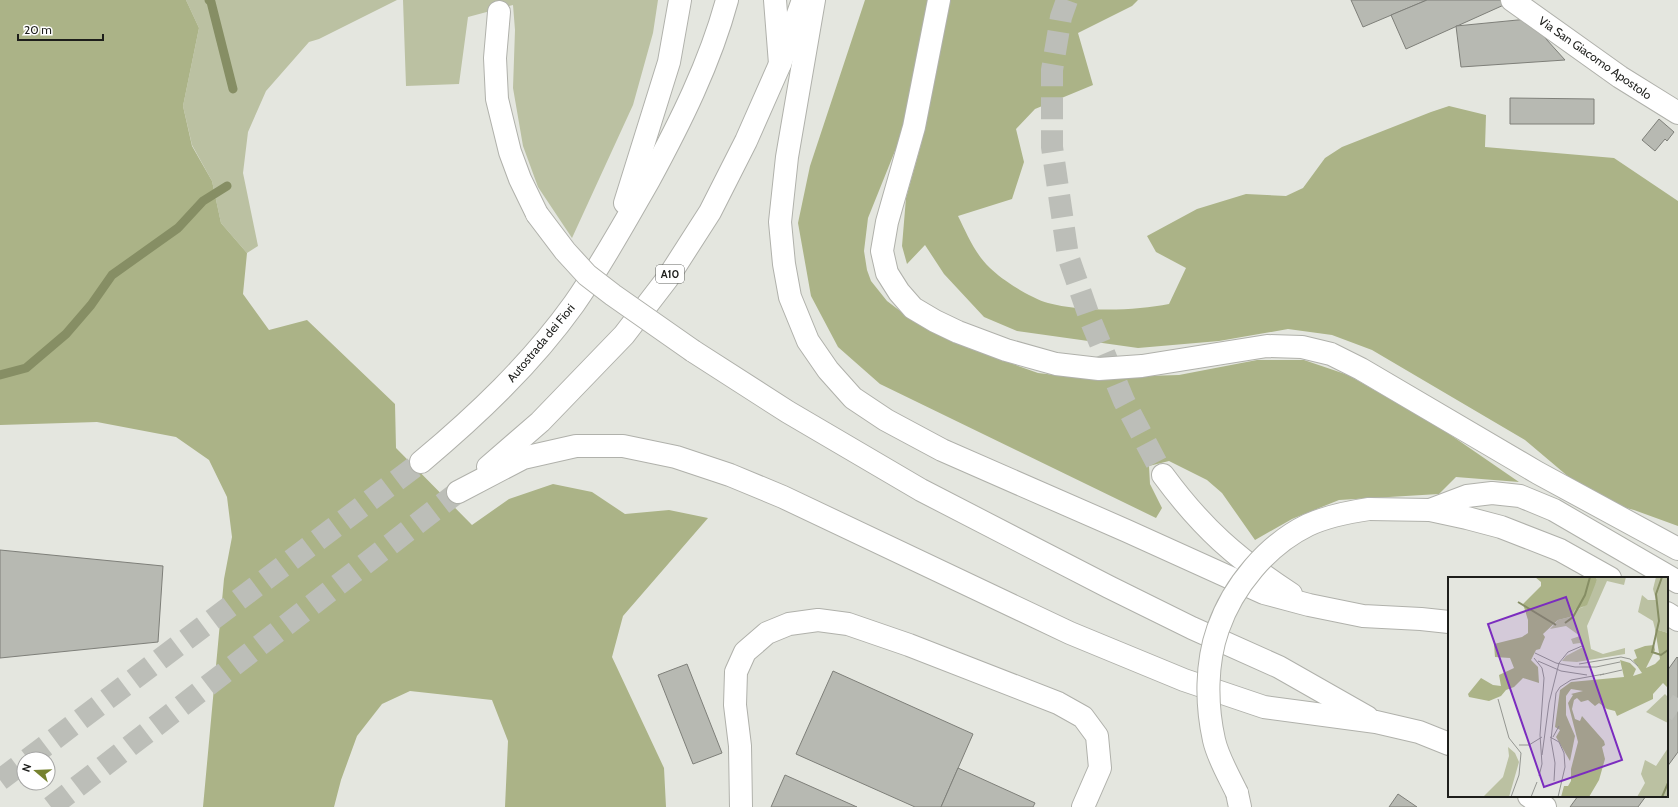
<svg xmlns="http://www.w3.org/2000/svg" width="1678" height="807" viewBox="0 0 1678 807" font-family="Cabin,sans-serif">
<rect width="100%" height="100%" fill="#e4e6df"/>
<g fill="#bbc1a2">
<path d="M 186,0 L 397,0 L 319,39 L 309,42 L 266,91 L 248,132 L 243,173 L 258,246 L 247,253 L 221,223 L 212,181 L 192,145 L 183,106 L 199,28 Z"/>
<path d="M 403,0 L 658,0 L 653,33 L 633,105 L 572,238 L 538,187 L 523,146 L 513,88 L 515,30 L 513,5 L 468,17 L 459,84 L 406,86 Z"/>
</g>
<g fill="#abb387">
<path d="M 0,0 L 186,0 L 199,28 L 183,106 L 192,146 L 212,181 L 221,223 L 247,253 L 243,294 L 269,330 L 307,320 L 395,404 L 396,448 L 472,525 L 509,499 L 553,484 L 592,492 L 625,514 L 669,510 L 708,518 L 623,616 L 612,657 L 664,768 L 666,807 L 505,807 L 508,741 L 492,700 L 410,691 L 382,704 L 357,736 L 341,780 L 334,807 L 203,807 L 224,579 L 232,537 L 227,497 L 209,460 L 176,437 L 97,422 L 0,425 Z"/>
<path d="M 865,0 L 1138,0 L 1132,6 L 1078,33 L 1093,85 L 1035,109 L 1016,129 L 1024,162 L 1012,199 L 958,216 C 967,234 975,254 990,268 C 1002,280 1032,299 1048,303 C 1082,312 1134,311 1169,304 L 1186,268 L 1156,252 L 1147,236 L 1197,209 L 1246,194 L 1286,196 L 1303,188 L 1325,158 L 1342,147 L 1431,112 L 1449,106 L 1486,115 L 1485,147 L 1614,158 L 1678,201 L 1678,526 L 1634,510 L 1596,500 L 1525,440 L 1372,350 L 1332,335 L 1288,329 L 1219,341 L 1138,348 L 1017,331 L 984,317 L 944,274 L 925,245 L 907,264 L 902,246 L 906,198 L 922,141 L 901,136 L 868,218 L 864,251 L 867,270 L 871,281 L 887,301 L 912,320 L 968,348 L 1038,373 L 1081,378 L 1179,375 L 1257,360 L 1304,360 L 1348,375 L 1439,427 L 1519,482 L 1456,477 L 1439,494 L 1339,500 L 1292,519 L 1255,540 L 1222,493 L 1207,480 L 1169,461 L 1149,466 L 1150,484 L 1162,508 L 1156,518 L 880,384 L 838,347 L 811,296 L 798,223 L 810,166 Z"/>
</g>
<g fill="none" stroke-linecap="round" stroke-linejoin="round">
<g stroke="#868e64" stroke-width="9">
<path d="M 209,0 L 211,2 L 233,89"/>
<path d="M 0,375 L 26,368 L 66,334 L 91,305 L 112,275 L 178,228 L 203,201 L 227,186"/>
</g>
</g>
<g fill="#b7b9b2" stroke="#7e7f79">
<path d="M 1351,0 L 1427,0 L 1363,27 Z"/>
<path d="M 1427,0 L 1502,0 L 1506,4 L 1406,49 L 1391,15 Z"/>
<path d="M 1528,19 L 1565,60 L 1461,67 L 1456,26 Z"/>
<path d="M 1510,98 L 1594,99 L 1594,124 L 1510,124 Z"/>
<path d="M 1659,119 L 1674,132 L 1667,141 L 1665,139 L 1655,151 L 1642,140 Z"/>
<path d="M 0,550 L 163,566 L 158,642 L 0,658 Z"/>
<path d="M 1677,657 L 1678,658 L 1678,752 L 1667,767 L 1667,671 Z"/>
<path d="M 687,664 L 722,753 L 693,764 L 658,675 Z"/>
<path d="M 833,671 L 973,734 L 941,807 L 915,807 L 796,754 Z"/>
<path d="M 958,768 L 1035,803 L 1033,807 L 941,807 Z"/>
<path d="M 785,775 L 857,807 L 771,807 Z"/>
<path d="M 1398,794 L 1417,807 L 1389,807 Z"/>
<path d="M 1578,796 L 1646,796 L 1638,807 L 1570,807 Z"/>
</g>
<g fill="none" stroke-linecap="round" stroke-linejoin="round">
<g stroke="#bcbeb8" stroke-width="22" stroke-dasharray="22 11" stroke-linecap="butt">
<path d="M 1067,0 L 1061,17 L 1052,70 L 1052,147 L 1068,256 L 1090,319 L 1124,401 L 1163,475"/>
<path d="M 1667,704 L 1678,711"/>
<path d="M 28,759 L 421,462"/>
<path d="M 0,780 L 24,762"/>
<path d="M 51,807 L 458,492"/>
</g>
<defs>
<g id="minor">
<path d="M 775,0 L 780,64"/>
<path d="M 939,0 L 914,127 L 887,222 L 882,251 L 887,273 L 899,292 L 913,308 L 935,321 L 958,332 L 1006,350 L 1056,364 L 1099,369 L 1142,366 L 1267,346 L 1302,347 L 1331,354 L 1361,369 L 1538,473 L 1678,549"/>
<path d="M 1512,0 L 1620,77 L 1678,113"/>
<path d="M 1430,510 L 1467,496 L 1492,493 L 1520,496 L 1554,510 L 1678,582"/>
<path d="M 741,807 L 740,746 L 735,705 L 736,672 L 745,652 L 767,633 L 789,624 L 818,620 L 848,624 L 909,645 L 1058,703 L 1083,717 L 1097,736 L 1100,768 L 1083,807"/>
</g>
<g id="major">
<path d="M 1369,509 L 1430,510 L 1467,518 L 1501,527 L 1560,550 L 1610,578"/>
<path d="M 1667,613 L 1678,620"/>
<path d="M 1237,793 L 1240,807"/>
</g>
<g id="highway">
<path d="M 814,0 L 787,157 L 780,222 L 784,264 L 790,297 L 808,341 L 828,370 L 853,398 L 886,420 L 942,450 L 1127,531 L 1264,593 L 1309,605 L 1363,616 L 1421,619 L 1449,622"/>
<path d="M 499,12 L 495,58 L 497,99 L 510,152 L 520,179 L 537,214"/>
<path d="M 625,203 L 669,62 L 680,0"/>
<path d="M 693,351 L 788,412 L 921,490 L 1109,587 L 1192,628 L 1279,667 L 1367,717"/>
<path d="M 421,462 C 477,415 531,364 574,304 C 602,264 625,222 649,180 C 680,123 710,63 727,0"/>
<path d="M 488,467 L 540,422 L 624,335 L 667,279 L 710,212 L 746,141 L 780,64 L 803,0"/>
<path d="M 1163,475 C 1202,528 1236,558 1291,594"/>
<path d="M 458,492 L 523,458 L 576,446 L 623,446 L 676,457 L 730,475 L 783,497 L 1070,633 L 1184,680 L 1264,707 L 1376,722 L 1419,732 L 1449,744"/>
<path d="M 1529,796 L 1545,807"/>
</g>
</defs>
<use href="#minor" stroke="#b0b1ab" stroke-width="24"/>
<use href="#major" stroke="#b0b1ab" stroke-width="24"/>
<use href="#highway" stroke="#b0b1ab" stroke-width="24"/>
<use href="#minor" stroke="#fff" stroke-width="22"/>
<use href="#major" stroke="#fff" stroke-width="22"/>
<use href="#highway" stroke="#fff" stroke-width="22"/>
<defs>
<path id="major-bridge" d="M 1237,793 C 1229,776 1218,758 1214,740 C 1206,704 1206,663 1218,629 C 1233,586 1267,545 1308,525 C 1327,516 1349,512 1369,509"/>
<path id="highway-bridge" d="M 537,214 L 565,251 L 587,275 L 613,295 L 693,351"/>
</defs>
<use href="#major-bridge" stroke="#b0b1ab" stroke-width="24" stroke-linecap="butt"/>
<use href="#highway-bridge" stroke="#b0b1ab" stroke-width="24" stroke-linecap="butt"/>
<use href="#major-bridge" stroke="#fff" stroke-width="22"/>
<use href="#highway-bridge" stroke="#fff" stroke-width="22"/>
</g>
<g text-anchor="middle" stroke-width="3.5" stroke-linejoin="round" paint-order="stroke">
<rect fill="#fff" stroke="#61625f" stroke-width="1" x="656" y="265" width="28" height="18" rx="3"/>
<g font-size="11" font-weight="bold" fill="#1d1e1b">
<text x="670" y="278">A10</text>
</g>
<g font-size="12" fill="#1d1e1b" stroke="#fff">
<text transform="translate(1595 58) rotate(35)" y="4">Via San Giacomo Apostolo</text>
<text transform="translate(541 343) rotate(-50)" y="4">Autostrada dei Fiori</text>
</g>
</g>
<g transform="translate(1448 577)">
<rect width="220" height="220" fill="#e4e6df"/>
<path d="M 148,0 L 178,0 L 176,8 L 159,4 L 139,49 L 143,72 L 155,77 L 177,71 L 177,77 L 129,85 L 114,84 L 118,79 L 135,70 L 132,66 L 125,67 L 123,62 L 132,59 L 118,49 L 102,52 L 110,43 L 122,40 L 127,33 L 135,30 L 149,3 ZM 208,0 L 220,0 L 220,56 L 207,52 L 205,44 L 190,35 L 194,18 L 200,23 L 208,23 L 205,12 ZM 217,117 L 220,120 L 220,146 L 198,135 ZM 60,170 L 67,176 L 71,185 L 61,220 L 35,220 L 55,200 L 61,179 ZM 220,171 L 220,220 L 189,220 L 197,206 L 193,197 L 197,183 L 208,189 Z" fill="#bbc1a2"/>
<path d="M 87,0 L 148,0 L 149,3 L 139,28 L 127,33 L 122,40 L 110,43 L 95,57 L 97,60 L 92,72 L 88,73 L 83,83 L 90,90 L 91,106 L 75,101 L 66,110 L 58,113 L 53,119 L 41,124 L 21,120 L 20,117 L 33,101 L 45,108 L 53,109 L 51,98 L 66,91 L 62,81 L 47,80 L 46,67 L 74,60 L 80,56 L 80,43 L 75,27 L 93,9 L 93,5 ZM 207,52 L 220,56 L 220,111 L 215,106 L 205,117 L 205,122 L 169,139 L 167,134 L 159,132 L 151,126 L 147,129 L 140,123 L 133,125 L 129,121 L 126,123 L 124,132 L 127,142 L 132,144 L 134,139 L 156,164 L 157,168 L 154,170 L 157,182 L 151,203 L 141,220 L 113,220 L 116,209 L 120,209 L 123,204 L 123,192 L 130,165 L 120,126 L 125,118 L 123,117 L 135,114 L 123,112 L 118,119 L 118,138 L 127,159 L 122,184 L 108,160 L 112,153 L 107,150 L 112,113 L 123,105 L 176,100 L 172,83 L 182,86 L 188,92 L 185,99 L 194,96 L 185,83 L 189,81 L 186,73 L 197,69 L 206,68 L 207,73 L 198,91 L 207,87 L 212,82 Z" fill="#abb387"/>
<path fill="none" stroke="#868e64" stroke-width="2" d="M 214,0 L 208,17 L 211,44 L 204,75 L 213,78 L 220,73M 70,25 L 108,48M 117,46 L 125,40 L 137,18 L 142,0M 214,220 L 220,206"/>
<path fill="none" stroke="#949691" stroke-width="1" d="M 87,76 L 108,86 L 127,90 L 148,90 L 172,85M 86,81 L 94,91 L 96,101 L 92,158 L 94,187 L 91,199M 90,84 L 113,94 L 139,98M 131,87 L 173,80 L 182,82 L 190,89M 152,98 L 174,93M 50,122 L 61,161 L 73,176 L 71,198 L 63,220M 102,160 L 111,165 L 116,176 L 117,190 L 110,220M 105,160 L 111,149M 71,168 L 81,168 L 94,160M 94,178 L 101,126 L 111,86 L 120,75 L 134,69M 106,204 L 107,186 L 103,163 L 108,116 L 112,110 L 123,103 L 156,97M 83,220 L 89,205"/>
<path fill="#7b2cbf" fill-opacity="0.15" stroke="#7b2cbf" stroke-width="2" d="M 118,20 L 174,183 L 96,210 L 40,47 Z"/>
<rect width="220" height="220" fill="none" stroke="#1d1e1b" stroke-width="2"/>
</g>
<g transform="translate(36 771) rotate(289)"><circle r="19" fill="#ffffff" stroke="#a5a5a4"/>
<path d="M0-3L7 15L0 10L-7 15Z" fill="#76822f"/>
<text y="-6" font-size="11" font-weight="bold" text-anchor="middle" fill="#1d1e1b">N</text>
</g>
<path d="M18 34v6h85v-6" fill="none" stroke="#1d1e1b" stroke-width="2"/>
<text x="24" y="34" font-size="12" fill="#1d1e1b" stroke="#ffffff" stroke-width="3" paint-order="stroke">20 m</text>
</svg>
